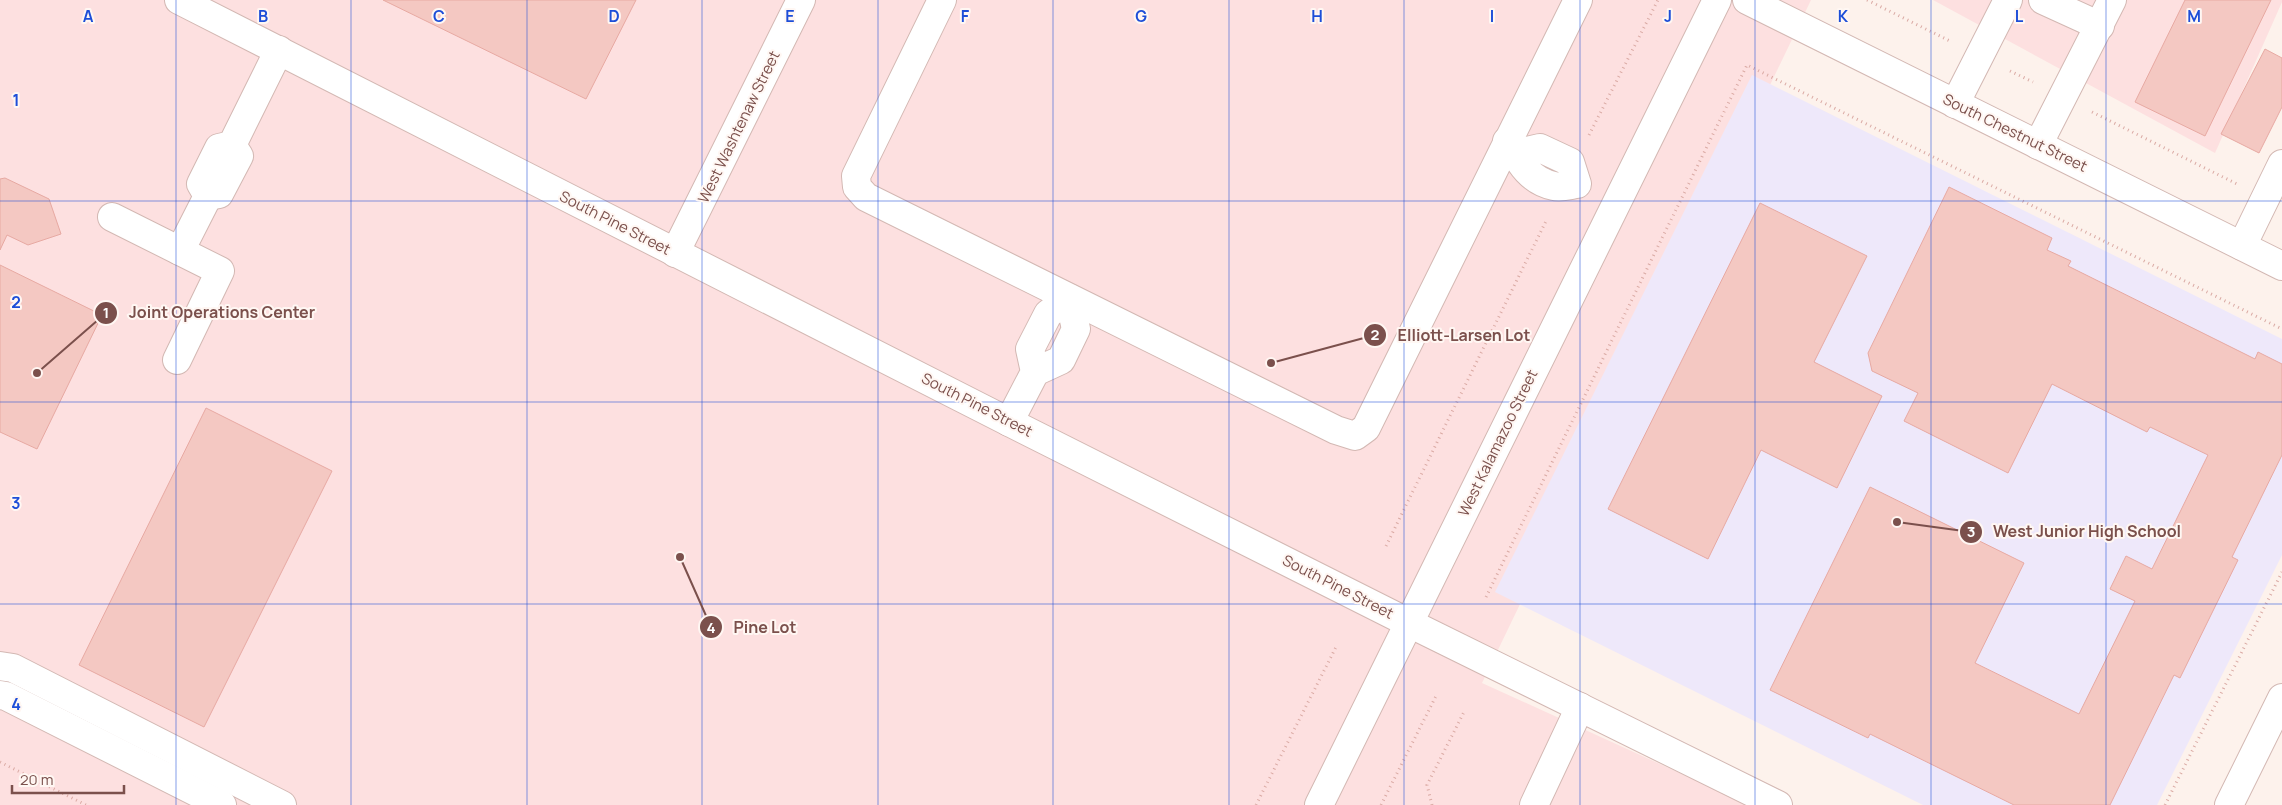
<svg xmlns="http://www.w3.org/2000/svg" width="2282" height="805" viewBox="0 0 2282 805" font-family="Manrope,sans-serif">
<rect width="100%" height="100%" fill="#fdf2ec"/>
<g fill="#fde0e0">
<path d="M 0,0 L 1811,0 L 1482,683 L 1750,805 L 0,805 Z"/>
<path d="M 1933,0 L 2282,0 L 2282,2 L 2215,153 Z"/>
</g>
<path fill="#eee8fa" d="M 1752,75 L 2282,339 L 2282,555 L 2157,805 L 1923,805 L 1495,592 Z"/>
<g fill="#f4c8c2" stroke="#e7a9a2">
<path d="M 383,0 L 636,0 L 586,99 Z"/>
<path d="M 2185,0 L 2271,0 L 2205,136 L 2135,102 Z"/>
<path d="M 2265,49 L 2282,58 L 2282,107 L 2259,153 L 2221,134 Z"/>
<path d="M 5,178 L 49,199 L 61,234 L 28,245 L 7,235 L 0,250 L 0,179 Z"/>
<path d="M 1949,187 L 2052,238 L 2047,250 L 2071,261 L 2068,266 L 2255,359 L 2258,352 L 2282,364 L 2282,455 L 2232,557 L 2238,560 L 2180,678 L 2174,675 L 2110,805 L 2014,805 L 1870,734 L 1868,738 L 1770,690 L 1870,487 L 2024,563 L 1975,663 L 2079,714 L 2135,601 L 2110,589 L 2126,556 L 2152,569 L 2208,455 L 2150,427 L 2147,432 L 2052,384 L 2008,473 L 1904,421 L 1918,393 L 1872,371 L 1868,353 Z"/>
<path d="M 1760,203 L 1867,256 L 1814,362 L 1882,396 L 1837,488 L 1761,450 L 1708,559 L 1608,509 Z"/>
<path d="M 0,265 L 102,315 L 37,449 L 0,432 Z"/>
<path d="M 206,408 L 332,471 L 204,727 L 79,665 Z"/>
</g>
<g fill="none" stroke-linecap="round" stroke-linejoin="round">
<defs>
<g id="minor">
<path d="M 179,0 L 1009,422 L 1409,623 L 1778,805"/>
<path d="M 942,0 L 856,176 L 857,187 L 866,197 L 1336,430 L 1355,436 L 1366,428 L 1578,0"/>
<path d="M 1747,0 L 2282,266"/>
<path d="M 2043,0 L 2100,26"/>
<path d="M 1955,104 L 2008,0"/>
<path d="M 1507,141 C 1519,161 1529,181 1554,186 C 1561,188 1570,185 1577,184 L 1570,162 L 1540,148 L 1514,154"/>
<path d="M 232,145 L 239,156 L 219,194 L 208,196 L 201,184 L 219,148 L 232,145 L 279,50"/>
<path d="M 2038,145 L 2112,0"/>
<path d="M 112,217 L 220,271 L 177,360"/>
<path d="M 2242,246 L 2282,164"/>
<path d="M 180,251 L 208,196"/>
<path d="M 675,253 L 801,0"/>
<path d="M 1009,422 L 1035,372 L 1030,349 L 1048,314 L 1069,298 L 1076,329 L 1061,360 L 1035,372"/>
<path d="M 0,666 L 13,668 L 282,805"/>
<path d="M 0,695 L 6,696 L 222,805"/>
<path d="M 1319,805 L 1717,0"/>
<path d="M 1534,805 L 1580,707"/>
<path d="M 2229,805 L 2282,698"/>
</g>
</defs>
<use href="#minor" stroke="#d3b8b3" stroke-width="30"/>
<g stroke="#daaaa4" stroke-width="3" stroke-dasharray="1 4" stroke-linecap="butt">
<path d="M 1867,0 L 1950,41"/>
<path d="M 2010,71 L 2033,82"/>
<path d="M 2092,112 L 2237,184"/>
<path d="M 1589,135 L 1658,0"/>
<path d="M 1386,546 L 1547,219"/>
<path d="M 1486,597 L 1747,65 L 2282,329"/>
<path d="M 0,762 L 86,805"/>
<path d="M 1256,805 L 1336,647"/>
<path d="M 1381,805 L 1436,696"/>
<path d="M 1432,805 L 1427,785 L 1465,710"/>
<path d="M 2165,805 L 2282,572"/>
</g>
<use href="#minor" stroke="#fff" stroke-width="28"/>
</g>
<path fill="none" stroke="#1d4ed8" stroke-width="1" stroke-opacity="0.55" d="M 176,0 L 176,805M 351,0 L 351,805M 527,0 L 527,805M 702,0 L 702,805M 878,0 L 878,805M 1053,0 L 1053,805M 1229,0 L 1229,805M 1404,0 L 1404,805M 1580,0 L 1580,805M 1755,0 L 1755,805M 1931,0 L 1931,805M 2106,0 L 2106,805M 0,201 L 2282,201M 0,402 L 2282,402M 0,604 L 2282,604"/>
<g text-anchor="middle" stroke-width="4" stroke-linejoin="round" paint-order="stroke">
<g font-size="15" fill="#7b504c" stroke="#fff7f3">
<text transform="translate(739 127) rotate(-64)" y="5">West Washtenaw Street</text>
<text transform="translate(2015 133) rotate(26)" y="5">South Chestnut Street</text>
<text transform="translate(615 223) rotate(27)" y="5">South Pine Street</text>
<text transform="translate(977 405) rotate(27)" y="5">South Pine Street</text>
<text transform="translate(1498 443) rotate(-64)" y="5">West Kalamazoo Street</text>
<text transform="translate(1338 587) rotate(27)" y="5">South Pine Street</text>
</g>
</g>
<g font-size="16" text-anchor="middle" font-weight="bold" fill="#1d4ed8" stroke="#fff7f3" stroke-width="4" stroke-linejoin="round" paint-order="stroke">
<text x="88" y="22">A</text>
<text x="263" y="22">B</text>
<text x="439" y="22">C</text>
<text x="614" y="22">D</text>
<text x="790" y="22">E</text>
<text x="965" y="22">F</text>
<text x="1141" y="22">G</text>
<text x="1317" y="22">H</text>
<text x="1492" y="22">I</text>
<text x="1668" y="22">J</text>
<text x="1843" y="22">K</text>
<text x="2019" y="22">L</text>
<text x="2194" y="22">M</text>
<text x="16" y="106">1</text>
<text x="16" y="308">2</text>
<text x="16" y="509">3</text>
<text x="16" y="710">4</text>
</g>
<path fill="none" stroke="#7b504c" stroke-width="2" d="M37 373L106 313M1271 363L1375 335M1897 522L1971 532M680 557L711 627"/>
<g fill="#7b504c" stroke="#fff7f3" stroke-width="2">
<circle cx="37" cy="373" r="5"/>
<circle cx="1271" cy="363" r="5"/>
<circle cx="1897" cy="522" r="5"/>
<circle cx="680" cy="557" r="5"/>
<circle cx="106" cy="313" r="12"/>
<circle cx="1375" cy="335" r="12"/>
<circle cx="1971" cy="532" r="12"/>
<circle cx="711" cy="627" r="12"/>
</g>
<g font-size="15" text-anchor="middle" font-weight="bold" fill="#fff">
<text x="106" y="318">1</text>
<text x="1375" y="340">2</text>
<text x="1971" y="537">3</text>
<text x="711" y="633">4</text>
</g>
<g font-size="16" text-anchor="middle" font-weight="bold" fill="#7b504c" stroke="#fff7f3" stroke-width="4" stroke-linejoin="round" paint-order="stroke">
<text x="222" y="318">Joint Operations Center</text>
<text x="1464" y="341">Elliott-Larsen Lot</text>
<text x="2087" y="537">West Junior High School</text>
<text x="765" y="633">Pine Lot</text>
</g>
<path d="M12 785v8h112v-8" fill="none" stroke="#7b504c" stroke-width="2.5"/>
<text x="20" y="785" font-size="15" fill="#7b504c" stroke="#fff7f3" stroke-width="4" paint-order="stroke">20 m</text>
</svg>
